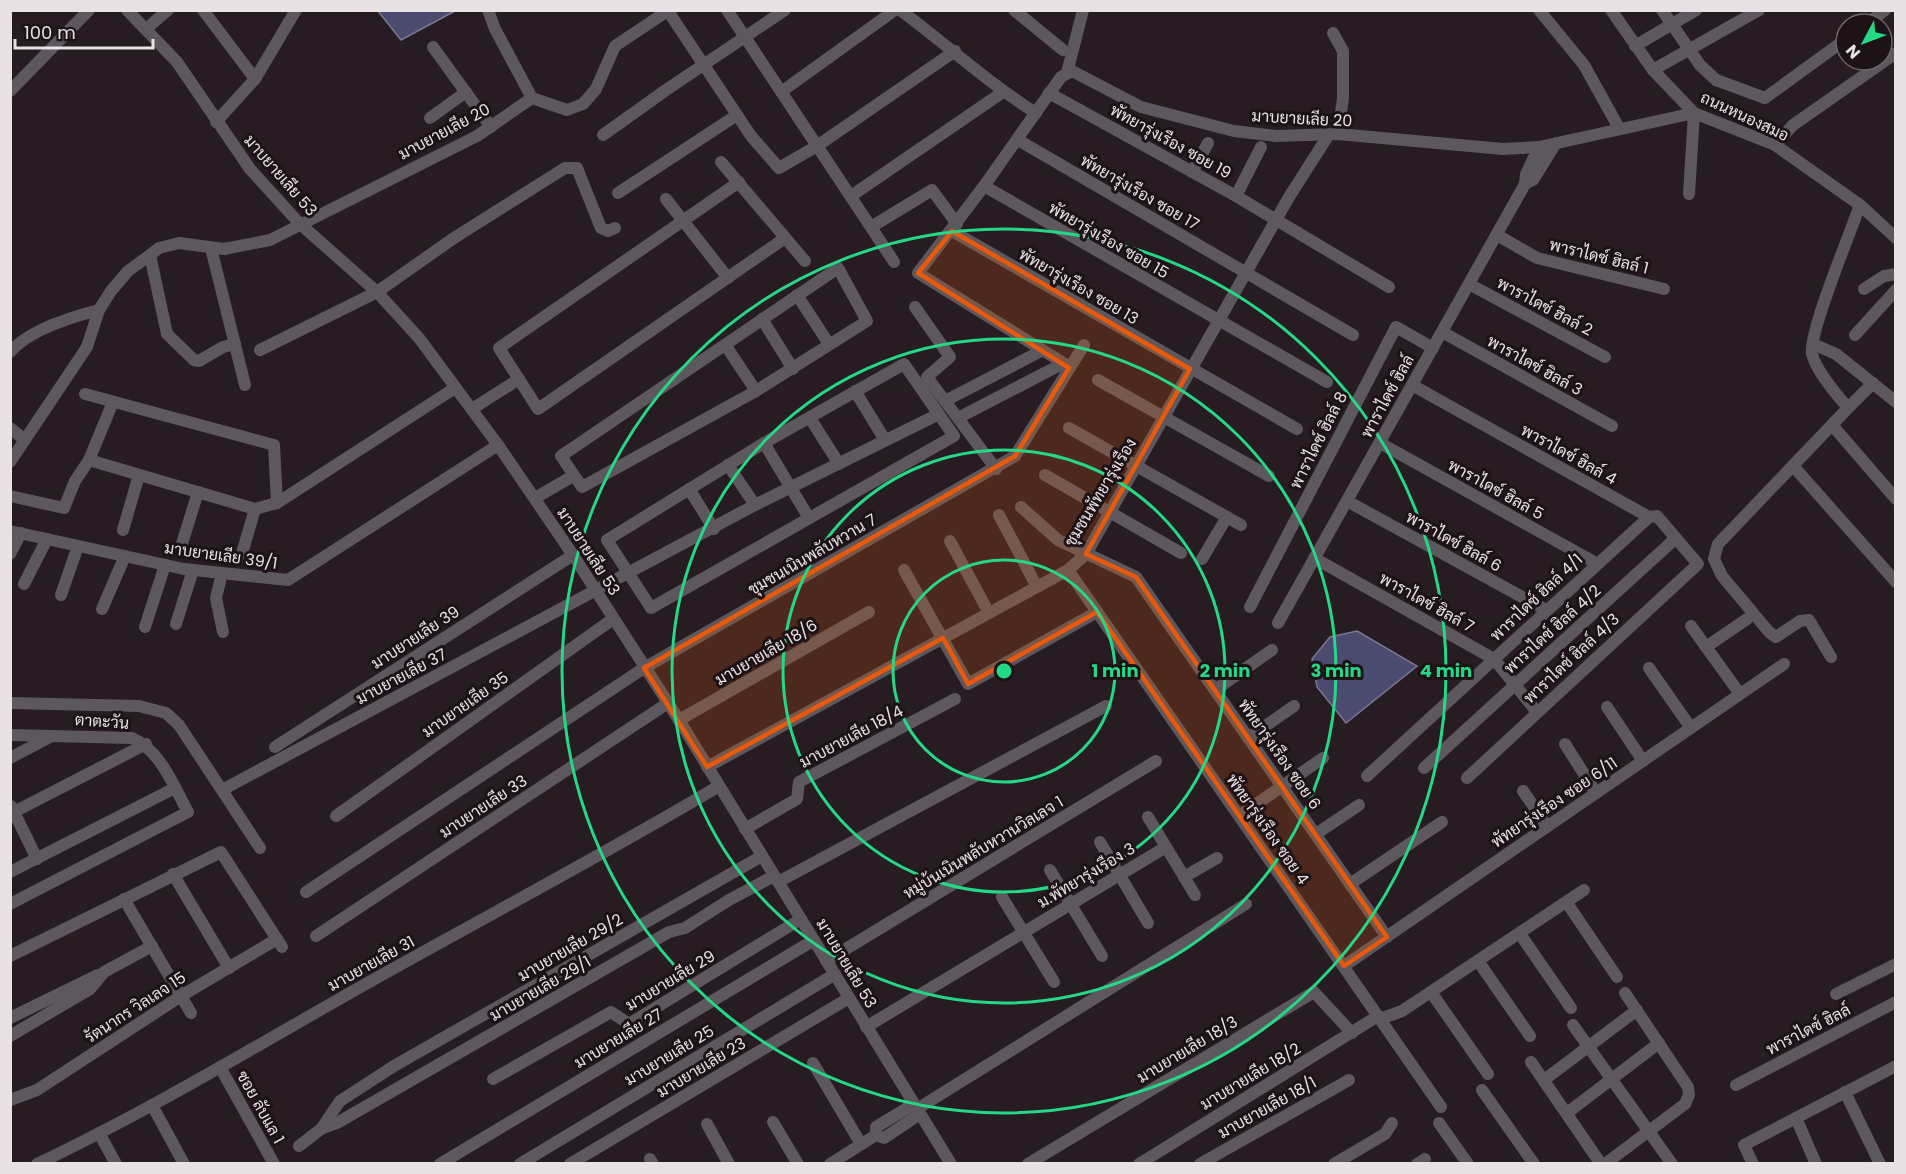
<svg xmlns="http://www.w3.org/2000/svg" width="1906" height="1174" viewBox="0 0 1906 1174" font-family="Poppins,Sarabun,sans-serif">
<rect width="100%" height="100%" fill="#271c21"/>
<g fill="#4b4a6f" stroke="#7a7792" stroke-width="1.5">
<path d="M 378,11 L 455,11 L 401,40 Z"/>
<path d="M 1357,631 L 1417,666 L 1346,723 L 1317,687 L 1312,659 L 1330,637 Z"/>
</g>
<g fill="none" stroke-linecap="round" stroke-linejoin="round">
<g stroke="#5c585d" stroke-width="12">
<path d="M 127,10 L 177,62 L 250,169 L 299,223 L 377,292 L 419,338 L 498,445 L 573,555 L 679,720 L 951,1164"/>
<path d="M 203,10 L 255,79"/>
<path d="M 488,10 L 495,29 L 532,98"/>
<path d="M 727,10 L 894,262"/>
<path d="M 900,10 C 946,44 988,83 1036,113"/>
<path d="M 1014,10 L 1063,50"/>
<path d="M 1539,10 L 1584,65 L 1619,128"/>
<path d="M 1611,10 L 1653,70 L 1694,113 L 1775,145 L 1860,205 L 1896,238"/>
<path d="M 1662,10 L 1700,65 L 1716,80 L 1765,98 L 1846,39"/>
<path d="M 668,11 L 751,136 L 779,168 L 817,146 L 955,51"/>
<path d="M 1867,24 L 1885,10"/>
<path d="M 146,29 L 168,10"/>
<path d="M 1333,33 L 1343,51 L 1343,98 L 1338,134"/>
<path d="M 1635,46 L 1696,10"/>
<path d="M 433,47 L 491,127"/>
<path d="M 1653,70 L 1759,10"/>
<path d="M 1067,73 L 1083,10"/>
<path d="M 10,91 L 89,10"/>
<path d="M 781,92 L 895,10"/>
<path d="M 1049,93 L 1236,196 L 1389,287"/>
<path d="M 430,118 L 466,92"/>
<path d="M 216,122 L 255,79 L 296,10"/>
<path d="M 603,135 L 666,90 L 785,10"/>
<path d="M 1018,140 L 1353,335"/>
<path d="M 1775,145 L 1793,125 L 1896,53"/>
<path d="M 1539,147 L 1526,174 L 1525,184 L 1533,180 L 1556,143"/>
<path d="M 721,162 L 805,261"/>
<path d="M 1192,172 L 1208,143"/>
<path d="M 739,182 L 499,348 L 538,409 L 785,238"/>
<path d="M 984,186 L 1327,382"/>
<path d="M 618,193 L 737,115"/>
<path d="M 851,196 L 1003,92"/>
<path d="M 1236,196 L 1261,147"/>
<path d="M 666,199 L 728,278"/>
<path d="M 871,227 L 932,190 L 957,224"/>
<path d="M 952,231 L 1297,429"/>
<path d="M 1497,235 L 1537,258 L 1664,289"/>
<path d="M 211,248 L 245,385"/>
<path d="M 150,255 L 167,334 L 194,360 L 199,361 L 223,347 L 235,344"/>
<path d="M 838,268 L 867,321 L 756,391 L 582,487 L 561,456 Z"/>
<path d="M 1469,284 L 1605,357"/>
<path d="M 1864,289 L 1884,276 L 1896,274"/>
<path d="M 797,295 L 829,344"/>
<path d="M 915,307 L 950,357 L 927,377 L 996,469"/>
<path d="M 762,319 L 793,369"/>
<path d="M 1442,332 L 1612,426"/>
<path d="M 1855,335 L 1896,290"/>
<path d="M 1813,344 L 1836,354 L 1896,402"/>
<path d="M 726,346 L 756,391"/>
<path d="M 260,350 L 377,292 L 454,238 L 565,168 L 577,168 L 601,228 L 608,231 L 615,228"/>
<path d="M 10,352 C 29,330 71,317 99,310"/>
<path d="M 904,364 L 954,436 L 651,608 L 607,540 L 764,443 Z"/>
<path d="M 1070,367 L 918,273 L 984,186 L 1061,77 L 1072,71 L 1141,107 L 1234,131 L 1276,136 L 1338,134 L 1503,149 L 1539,147 L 1694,113 L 1689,194"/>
<path d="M 1098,380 L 1269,476"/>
<path d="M 1412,385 L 1649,517 L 1657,516 L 1698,564 L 1467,778"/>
<path d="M 855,391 L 885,440"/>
<path d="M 85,394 L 274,445 L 277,503"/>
<path d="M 945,401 L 1041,351"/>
<path d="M 1848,408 L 1873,383"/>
<path d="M 472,409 L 519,379"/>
<path d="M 810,418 L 839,464"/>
<path d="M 958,418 L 1062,364"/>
<path d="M 1832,425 L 1896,499"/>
<path d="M 10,428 L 25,440"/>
<path d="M 1069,428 L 1241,525"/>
<path d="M 764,443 L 809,518"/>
<path d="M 1380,443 L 1596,563"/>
<path d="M 89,460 L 255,509 L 277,503 L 455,388"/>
<path d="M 10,462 L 87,347 L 99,310 L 111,291 L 128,271 L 150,255 L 159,248 L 179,243 L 224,249 L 270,240 L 477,136 L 532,98 L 567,110 L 583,104 L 596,89 L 615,46 L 669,10"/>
<path d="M 728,465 L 755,505"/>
<path d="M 1794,467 L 1896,582"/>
<path d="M 1045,475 L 1181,553"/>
<path d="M 689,489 L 714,529"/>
<path d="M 10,496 L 64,508 L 75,481 L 89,460 L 113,402"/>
<path d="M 535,498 L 573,476"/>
<path d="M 1347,501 L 1546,610"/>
<path d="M 1021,507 L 1058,540 L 1136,577 L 1387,937"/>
<path d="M 999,515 L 1037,587"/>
<path d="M 123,530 L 139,475"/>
<path d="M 10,531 L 184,569 L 288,580 L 498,445"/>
<path d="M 950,541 L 989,613"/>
<path d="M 181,547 L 198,492"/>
<path d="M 10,554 L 21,533"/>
<path d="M 241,557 L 255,509"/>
<path d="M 1314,558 L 1494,659 L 1537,712"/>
<path d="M 1202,559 L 1227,517"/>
<path d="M 904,570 L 968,684 L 1097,612"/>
<path d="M 1068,570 L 1441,1107"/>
<path d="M 222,573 L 216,598 L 223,632"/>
<path d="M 24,584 L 47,539"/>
<path d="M 61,595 L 78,546"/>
<path d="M 1250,607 L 1396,327 L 1433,348"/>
<path d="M 102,609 L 125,556"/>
<path d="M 1278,623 L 1525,184"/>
<path d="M 176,624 L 193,570"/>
<path d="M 1691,626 L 1740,694"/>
<path d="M 145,627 L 165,565"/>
<path d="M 1706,647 L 1747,619"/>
<path d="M 1831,657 L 1809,620 L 1800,621 L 1776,637 L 1769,632 L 1722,576 L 1714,559 L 1718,544 L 1848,408 C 1837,395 1816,371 1812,354 C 1808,334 1851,231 1860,205"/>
<path d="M 1649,668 L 1691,728"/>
<path d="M 1215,690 L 1272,650"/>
<path d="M 10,703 L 139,706 L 166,713 L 179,725 L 260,848"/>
<path d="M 1607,707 L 1643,761"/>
<path d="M 679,720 L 869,612"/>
<path d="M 10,735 L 132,738 C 161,751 173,785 188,812 L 10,904"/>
<path d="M 1248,738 L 1294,706"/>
<path d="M 1565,744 L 1596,793"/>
<path d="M 275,747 L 573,555"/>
<path d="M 10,758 L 52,736"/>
<path d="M 707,767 L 1068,570 L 1086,554 L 1289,197 L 1328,136"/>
<path d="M 1424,768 L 1676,538"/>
<path d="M 1367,776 L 1649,517"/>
<path d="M 222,790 L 755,505 L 937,415"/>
<path d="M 1523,791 L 1547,826"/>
<path d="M 11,806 L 37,859"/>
<path d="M 10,814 L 146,744"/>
<path d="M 336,816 L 613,619"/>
<path d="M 1239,816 L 1323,758"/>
<path d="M 1148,817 L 1195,895"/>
<path d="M 745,829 L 797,799 L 799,782 L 955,699"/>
<path d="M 1316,834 L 1359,805"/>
<path d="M 1100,842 L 1148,923"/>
<path d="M 1050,870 L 1102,956"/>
<path d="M 10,872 L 175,788"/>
<path d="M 173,874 L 229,968"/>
<path d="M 1184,877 L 1217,858"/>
<path d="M 778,882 L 1106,706"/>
<path d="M 1350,884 L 1442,822"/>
<path d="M 306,892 L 644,668 L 1015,456 L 1084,345"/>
<path d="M 1002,897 L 1054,982"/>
<path d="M 124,899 L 191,1013"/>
<path d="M 1567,903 L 1617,977"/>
<path d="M 1520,934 L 1571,1008"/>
<path d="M 316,936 L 668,703"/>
<path d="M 10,956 L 221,852 L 282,947"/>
<path d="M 826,961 L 1156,761"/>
<path d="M 1478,961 L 1530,1036"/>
<path d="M 1344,966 L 1784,664"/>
<path d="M 1431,992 L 1488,1074"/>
<path d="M 1836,994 L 1896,964"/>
<path d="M 10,1018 L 98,975"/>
<path d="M 1380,1019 L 1402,1011 L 1584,890"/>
<path d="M 1573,1025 L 1672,1164"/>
<path d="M 866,1027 L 1166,847"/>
<path d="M 10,1036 L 90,989 L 104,972 L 152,946"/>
<path d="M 1531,1062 L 1601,1164"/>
<path d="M 813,1063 L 861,1144"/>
<path d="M 220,1067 L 274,1164"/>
<path d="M 493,1079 L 611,1012 L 629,1024 L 801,919"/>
<path d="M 1544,1080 L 1637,1010"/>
<path d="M 1736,1085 L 1896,1002"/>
<path d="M 1482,1090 L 1534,1164"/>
<path d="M 1845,1092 L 1880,1164"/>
<path d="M 10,1100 L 37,1090 L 181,996 L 277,939"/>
<path d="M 152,1105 L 184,1164"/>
<path d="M 917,1109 L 1246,904"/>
<path d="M 1567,1113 L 1659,1043"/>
<path d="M 1796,1118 L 1816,1164"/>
<path d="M 773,1122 L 798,1164"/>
<path d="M 1439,1123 L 1468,1164"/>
<path d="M 707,1124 L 729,1164"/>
<path d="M 321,1129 L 337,1123 L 669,932 L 685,928 L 729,900 L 774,876"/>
<path d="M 99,1133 L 116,1164"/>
<path d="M 876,1135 L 876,1127 L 914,1104"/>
<path d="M 299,1146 L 321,1129 L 340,1101 L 394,1066 L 762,856"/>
<path d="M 650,1159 L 653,1164"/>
<path d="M 37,1164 C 157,1107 271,1037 387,972 C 498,910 610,851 719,786"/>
<path d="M 440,1164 L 814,940"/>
<path d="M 520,1164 L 835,974"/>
<path d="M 570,1164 L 849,998"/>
<path d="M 830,1164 L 876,1135 L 884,1138 L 920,1114"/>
<path d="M 1028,1164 L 1314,992 L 1352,1033"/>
<path d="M 1139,1164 L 1378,1016"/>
<path d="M 1200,1164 L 1349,1080"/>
<path d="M 1334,1164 L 1385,1134 L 1392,1123"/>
<path d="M 1417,1164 L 1425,1159"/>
<path d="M 1605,1164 L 1685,1104 L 1689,1095 L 1688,1087 L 1625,993"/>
<path d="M 1753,1164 L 1744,1145 L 1896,1066"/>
</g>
</g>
<path fill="#e8590c" fill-opacity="0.2" stroke="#e8590c" stroke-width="4.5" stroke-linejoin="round" d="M 952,231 L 1190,369 L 1086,554 L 1136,577 L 1387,937 L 1344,966 L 1097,612 L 968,684 L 943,638 L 707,767 L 644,668 L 1015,456 L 1069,368 L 918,273 Z"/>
<g fill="none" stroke="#24d886" stroke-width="3">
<circle cx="1004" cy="671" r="111"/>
<circle cx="1004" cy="671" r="221"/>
<circle cx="1004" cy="671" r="332"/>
<circle cx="1004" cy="671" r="442"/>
</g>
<g text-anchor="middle" stroke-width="6" stroke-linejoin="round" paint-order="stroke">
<g font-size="16" fill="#e9e1e4" stroke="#1d1317">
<text transform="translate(1745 116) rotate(25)" y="6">ถนนหนองสมอ</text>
<text transform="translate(1302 118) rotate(3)" y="6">มาบยายเลีย 20</text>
<text transform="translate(444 131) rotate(-28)" y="6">มาบยายเลีย 20</text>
<text transform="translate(1171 141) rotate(29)" y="6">พัทยารุ่งเรือง ซอย 19</text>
<text transform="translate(281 175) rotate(49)" y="6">มาบยายเลีย 53</text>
<text transform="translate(1140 192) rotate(30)" y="6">พัทยารุ่งเรือง ซอย 17</text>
<text transform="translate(1109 240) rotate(30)" y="6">พัทยารุ่งเรือง ซอย 15</text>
<text transform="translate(1599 256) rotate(14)" y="6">พาราไดซ์ ฮิลล์ 1</text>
<text transform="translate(1079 286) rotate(30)" y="6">พัทยารุ่งเรือง ซอย 13</text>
<text transform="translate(1545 306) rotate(28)" y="6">พาราไดซ์ ฮิลล์ 2</text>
<text transform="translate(1535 365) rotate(29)" y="6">พาราไดซ์ ฮิลล์ 3</text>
<text transform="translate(1387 396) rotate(-61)" y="6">พาราไดซ์ ฮิลล์</text>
<text transform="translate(1318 440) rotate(-63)" y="6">พาราไดซ์ ฮิลล์ 8</text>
<text transform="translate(1569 454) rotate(29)" y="6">พาราไดซ์ ฮิลล์ 4</text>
<text transform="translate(1496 489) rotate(29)" y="6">พาราไดซ์ ฮิลล์ 5</text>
<text transform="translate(1100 492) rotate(-59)" y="6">ชุมชนพัทยารุ่งเรือง</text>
<text transform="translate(1454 541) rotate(29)" y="6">พาราไดซ์ ฮิลล์ 6</text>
<text transform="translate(589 551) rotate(57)" y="6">มาบยายเลีย 53</text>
<text transform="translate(812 554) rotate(-30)" y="6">ชุมชนเนินพลับหวาน 7</text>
<text transform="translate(221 555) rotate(8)" y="6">มาบยายเลีย 39/1</text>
<text transform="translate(1536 597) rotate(-43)" y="6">พาราไดซ์ ฮิลล์ 4/1</text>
<text transform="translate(1427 602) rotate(29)" y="6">พาราไดซ์ ฮิลล์ 7</text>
<text transform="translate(1552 629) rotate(-42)" y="6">พาราไดซ์ ฮิลล์ 4/2</text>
<text transform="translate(415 637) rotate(-33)" y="6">มาบยายเลีย 39</text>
<text transform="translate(766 652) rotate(-30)" y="6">มาบยายเลีย 18/6</text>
<text transform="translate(1571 658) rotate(-43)" y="6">พาราไดซ์ ฮิลล์ 4/3</text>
<text transform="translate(401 676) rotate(-28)" y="6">มาบยายเลีย 37</text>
<text transform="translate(465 704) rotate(-35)" y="6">มาบยายเลีย 35</text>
<text transform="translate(102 721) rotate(4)" y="6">ตาตะวัน</text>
<text transform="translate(851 736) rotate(-28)" y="6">มาบยายเลีย 18/4</text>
<text transform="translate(1280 754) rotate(55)" y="6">พัทยารุ่งเรือง ซอย 6</text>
<text transform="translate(1554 802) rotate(-34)" y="6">พัทยารุ่งเรือง ซอย 6/11</text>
<text transform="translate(483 806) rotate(-33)" y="6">มาบยายเลีย 33</text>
<text transform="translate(1268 829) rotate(55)" y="6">พัทยารุ่งเรือง ซอย 4</text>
<text transform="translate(983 847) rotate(-31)" y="6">หมู่บ้นเนินพลับหวานวิลเลจ 1</text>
<text transform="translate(1086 875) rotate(-31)" y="6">ม.พัทยารุ่งเรือง 3</text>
<text transform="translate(570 947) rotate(-30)" y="6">มาบยายเลีย 29/2</text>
<text transform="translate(371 963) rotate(-29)" y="6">มาบยายเลีย 31</text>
<text transform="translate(847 963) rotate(59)" y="6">มาบยายเลีย 53</text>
<text transform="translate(670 980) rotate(-31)" y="6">มาบยายเลีย 29</text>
<text transform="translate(540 988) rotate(-30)" y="6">มาบยายเลีย 29/1</text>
<text transform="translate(135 1007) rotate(-33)" y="6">รัตนากร วิลเลจ 15</text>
<text transform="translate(1808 1029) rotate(-27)" y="6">พาราไดซ์ ฮิลล์</text>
<text transform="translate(618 1038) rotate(-31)" y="6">มาบยายเลีย 27</text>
<text transform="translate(1187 1049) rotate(-31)" y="6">มาบยายเลีย 18/3</text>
<text transform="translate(669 1055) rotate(-31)" y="6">มาบยายเลีย 25</text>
<text transform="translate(701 1067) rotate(-31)" y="6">มาบยายเลีย 23</text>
<text transform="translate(1250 1076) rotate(-31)" y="6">มาบยายเลีย 18/2</text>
<text transform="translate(261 1107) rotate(61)" y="6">ซอย ลับแล 1</text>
<text transform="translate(1267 1107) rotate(-29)" y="6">มาบยายเลีย 18/1</text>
</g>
</g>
<circle cx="1004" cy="671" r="9" fill="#24d886" stroke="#1d1317" stroke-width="3"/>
<g font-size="18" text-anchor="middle" font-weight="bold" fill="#24d886" stroke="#1d1317" stroke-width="6" stroke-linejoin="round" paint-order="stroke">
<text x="1115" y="677">1 min</text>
<text x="1225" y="677">2 min</text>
<text x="1336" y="677">3 min</text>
<text x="1446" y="677">4 min</text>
</g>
<rect width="1906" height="1174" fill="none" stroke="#e9e1e4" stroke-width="24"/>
<g transform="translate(1864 42) rotate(229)"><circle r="28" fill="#1d1317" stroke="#6f6569" stroke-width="1.5"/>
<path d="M0-4.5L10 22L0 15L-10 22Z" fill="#24d886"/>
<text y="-9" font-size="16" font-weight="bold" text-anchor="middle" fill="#e9e1e4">N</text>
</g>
<path d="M15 39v9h138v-9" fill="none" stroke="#e9e1e4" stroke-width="3"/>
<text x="24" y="39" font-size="18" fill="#e9e1e4" stroke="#1d1317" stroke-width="4.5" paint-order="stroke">100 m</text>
</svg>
